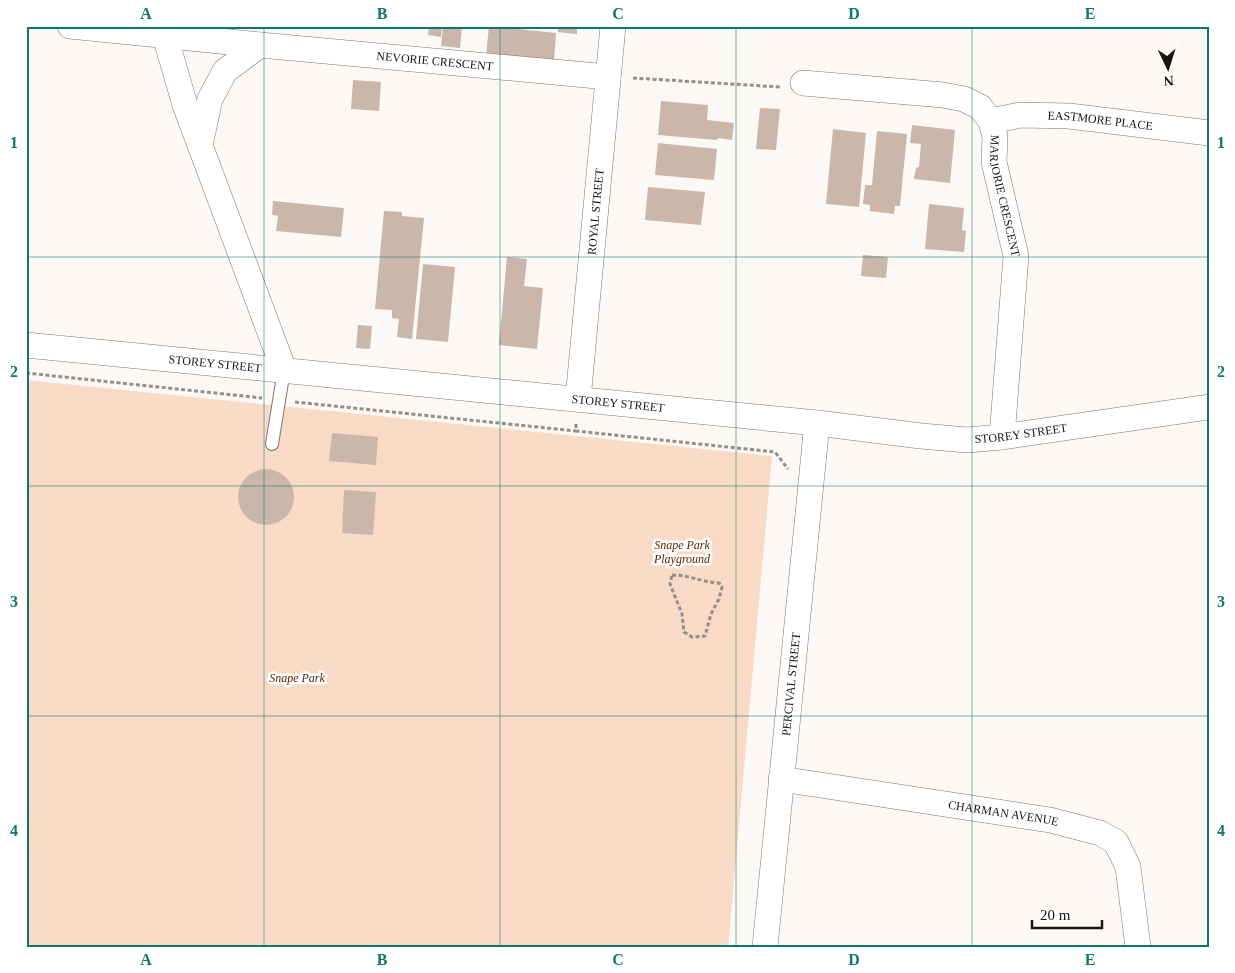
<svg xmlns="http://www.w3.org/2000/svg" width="1235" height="973" viewBox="0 0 1235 973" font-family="'Times New Roman',serif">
<rect width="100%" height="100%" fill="#fcf8f5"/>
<path fill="#f8dac7" d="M 26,380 L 772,456 L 728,947 L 26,947 Z"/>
<g fill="#cbb7aa">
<path d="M 429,26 L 442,26 L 441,37 L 428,35 Z"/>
<path d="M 443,26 L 462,26 L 460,48 L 441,46 Z"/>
<path d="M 489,26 L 556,33 L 554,62 L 486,56 Z"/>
<path d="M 558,26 L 577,26 L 577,34 L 558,32 Z"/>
<path d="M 353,80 L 381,82 L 379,111 L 351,109 Z"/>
<path d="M 661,101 L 708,105 L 707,120 L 734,123 L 732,140 L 718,138 L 717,140 L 658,135 Z"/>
<path d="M 760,108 L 780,109 L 776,150 L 756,149 Z"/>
<path d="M 912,125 L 955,130 L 950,183 L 914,179 L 916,168 L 919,167 L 921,144 L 910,143 Z"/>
<path d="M 833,129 L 866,133 L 859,207 L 826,204 Z"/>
<path d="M 877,131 L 907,134 L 900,206 L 895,206 L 894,214 L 870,211 L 870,205 L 863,204 L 865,185 L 872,185 Z"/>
<path d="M 658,143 L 717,149 L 714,180 L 655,175 Z"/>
<path d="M 648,187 L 705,192 L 701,225 L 645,220 Z"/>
<path d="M 273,201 L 344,208 L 341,237 L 276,231 L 278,216 L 272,215 Z"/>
<path d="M 929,204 L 964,208 L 962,230 L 966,231 L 964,252 L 925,249 Z"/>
<path d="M 384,211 L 402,212 L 402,216 L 424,218 L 412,339 L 397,337 L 399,319 L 392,318 L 392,310 L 375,309 Z"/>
<path d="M 863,255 L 888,257 L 886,278 L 861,276 Z"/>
<path d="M 507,257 L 527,259 L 524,286 L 543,288 L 537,349 L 499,345 Z"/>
<path d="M 423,264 L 455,267 L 448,342 L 416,339 Z"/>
<path d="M 358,325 L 372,326 L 370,349 L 356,348 Z"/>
<path d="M 332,433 L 378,437 L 376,465 L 329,461 Z"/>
<circle cx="266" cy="497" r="28"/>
<path d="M 344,490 L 376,492 L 373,535 L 342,533 Z"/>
</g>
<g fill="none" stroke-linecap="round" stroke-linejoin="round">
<defs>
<path id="service" d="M 272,444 L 284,370"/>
<g id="minor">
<path d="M 70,26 L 260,45"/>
<path d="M 165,36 L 185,105 L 284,370"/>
<path id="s1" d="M 803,83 L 943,95 L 964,99 L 980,107 L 991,121 L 995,137 L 994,162 L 1016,256 L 1002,437"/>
<path id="s2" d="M 991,121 L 1020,115 L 1069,116 L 1209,133"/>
<path id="s3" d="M 200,145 L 210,99 L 225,71 L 260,45 L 608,77"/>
<path id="s4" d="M 26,345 L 817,423 L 921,436 L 967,440 L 1002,437 L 1209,407"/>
<path id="s5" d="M 578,399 L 613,26"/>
<path id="s6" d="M 781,779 L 1050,820 L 1100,833 L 1116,842 L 1128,867 L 1138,947"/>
<path id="s7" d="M 765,947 L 817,423"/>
</g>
</defs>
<use href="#service" stroke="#857267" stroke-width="14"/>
<use href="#minor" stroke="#857267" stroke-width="26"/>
<g stroke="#948f8b" stroke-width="3" stroke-dasharray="4 2.5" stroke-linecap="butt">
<path d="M 633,78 L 781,87"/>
<path d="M 26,373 L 262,398"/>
<path d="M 295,402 L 576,431"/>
<path d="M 576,424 L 576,431 L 775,452 L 788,469"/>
<path d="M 672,575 C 689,575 702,582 719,583 L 722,587 L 719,599 L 711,614 L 705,636 L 692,637 L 684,632 L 682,614 L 670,584 Z"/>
</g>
<use href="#service" stroke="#fff" stroke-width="12"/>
<use href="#minor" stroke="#fff" stroke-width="25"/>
</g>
<path fill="none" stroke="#0f766e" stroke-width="1" stroke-opacity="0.55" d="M 264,26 L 264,947M 500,26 L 500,947M 736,26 L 736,947M 972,26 L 972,947M 26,257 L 1209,257M 26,486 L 1209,486M 26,716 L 1209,716"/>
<g text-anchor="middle" stroke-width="5" stroke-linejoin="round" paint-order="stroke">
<g font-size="12" fill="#1b1410" stroke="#fff">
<text dy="4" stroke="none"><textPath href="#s3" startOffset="298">NEVORIE CRESCENT</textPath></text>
<text dy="4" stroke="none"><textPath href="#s2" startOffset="110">EASTMORE PLACE</textPath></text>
<text dy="4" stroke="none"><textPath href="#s1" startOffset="274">MARJORIE CRESCENT</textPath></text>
<text dy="4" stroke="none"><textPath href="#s5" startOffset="188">ROYAL STREET</textPath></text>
<text dy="4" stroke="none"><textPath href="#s4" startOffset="190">STOREY STREET</textPath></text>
<text dy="4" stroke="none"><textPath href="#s4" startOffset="595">STOREY STREET</textPath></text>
<text dy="4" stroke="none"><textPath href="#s4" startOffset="1000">STOREY STREET</textPath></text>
<text dy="4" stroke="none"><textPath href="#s7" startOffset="264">PERCIVAL STREET</textPath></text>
<text dy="4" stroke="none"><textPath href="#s6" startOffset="225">CHARMAN AVENUE</textPath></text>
</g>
<g font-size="12" font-style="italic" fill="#552700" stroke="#fff">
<text x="682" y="549">Snape Park<tspan x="682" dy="14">Playground</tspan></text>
<text x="297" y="682">Snape Park</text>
</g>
</g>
<rect width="1235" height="973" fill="none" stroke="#ffffff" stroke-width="55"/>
<g transform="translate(1168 68) rotate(176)" stroke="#ffffff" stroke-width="4" paint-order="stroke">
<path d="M0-4L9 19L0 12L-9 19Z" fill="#1b1410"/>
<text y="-8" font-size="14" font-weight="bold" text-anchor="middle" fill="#1b1410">N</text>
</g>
<path d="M1032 920v8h70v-8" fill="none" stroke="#1b1410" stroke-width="2.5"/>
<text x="1040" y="920" font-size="15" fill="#1b1410" stroke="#ffffff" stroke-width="4" paint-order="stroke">20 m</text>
<rect x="28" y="28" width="1180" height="918" fill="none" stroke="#0f766e" stroke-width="2"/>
<g font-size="16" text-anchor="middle" font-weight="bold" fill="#0f766e">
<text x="146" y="19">A</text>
<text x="382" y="19">B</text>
<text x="618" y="19">C</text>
<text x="854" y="19">D</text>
<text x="1090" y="19">E</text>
<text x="14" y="148">1</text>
<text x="1221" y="148">1</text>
<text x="14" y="377">2</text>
<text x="1221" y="377">2</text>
<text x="14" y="607">3</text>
<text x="1221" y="607">3</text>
<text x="14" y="836">4</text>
<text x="1221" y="836">4</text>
<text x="146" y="965">A</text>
<text x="382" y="965">B</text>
<text x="618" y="965">C</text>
<text x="854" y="965">D</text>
<text x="1090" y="965">E</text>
</g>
</svg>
